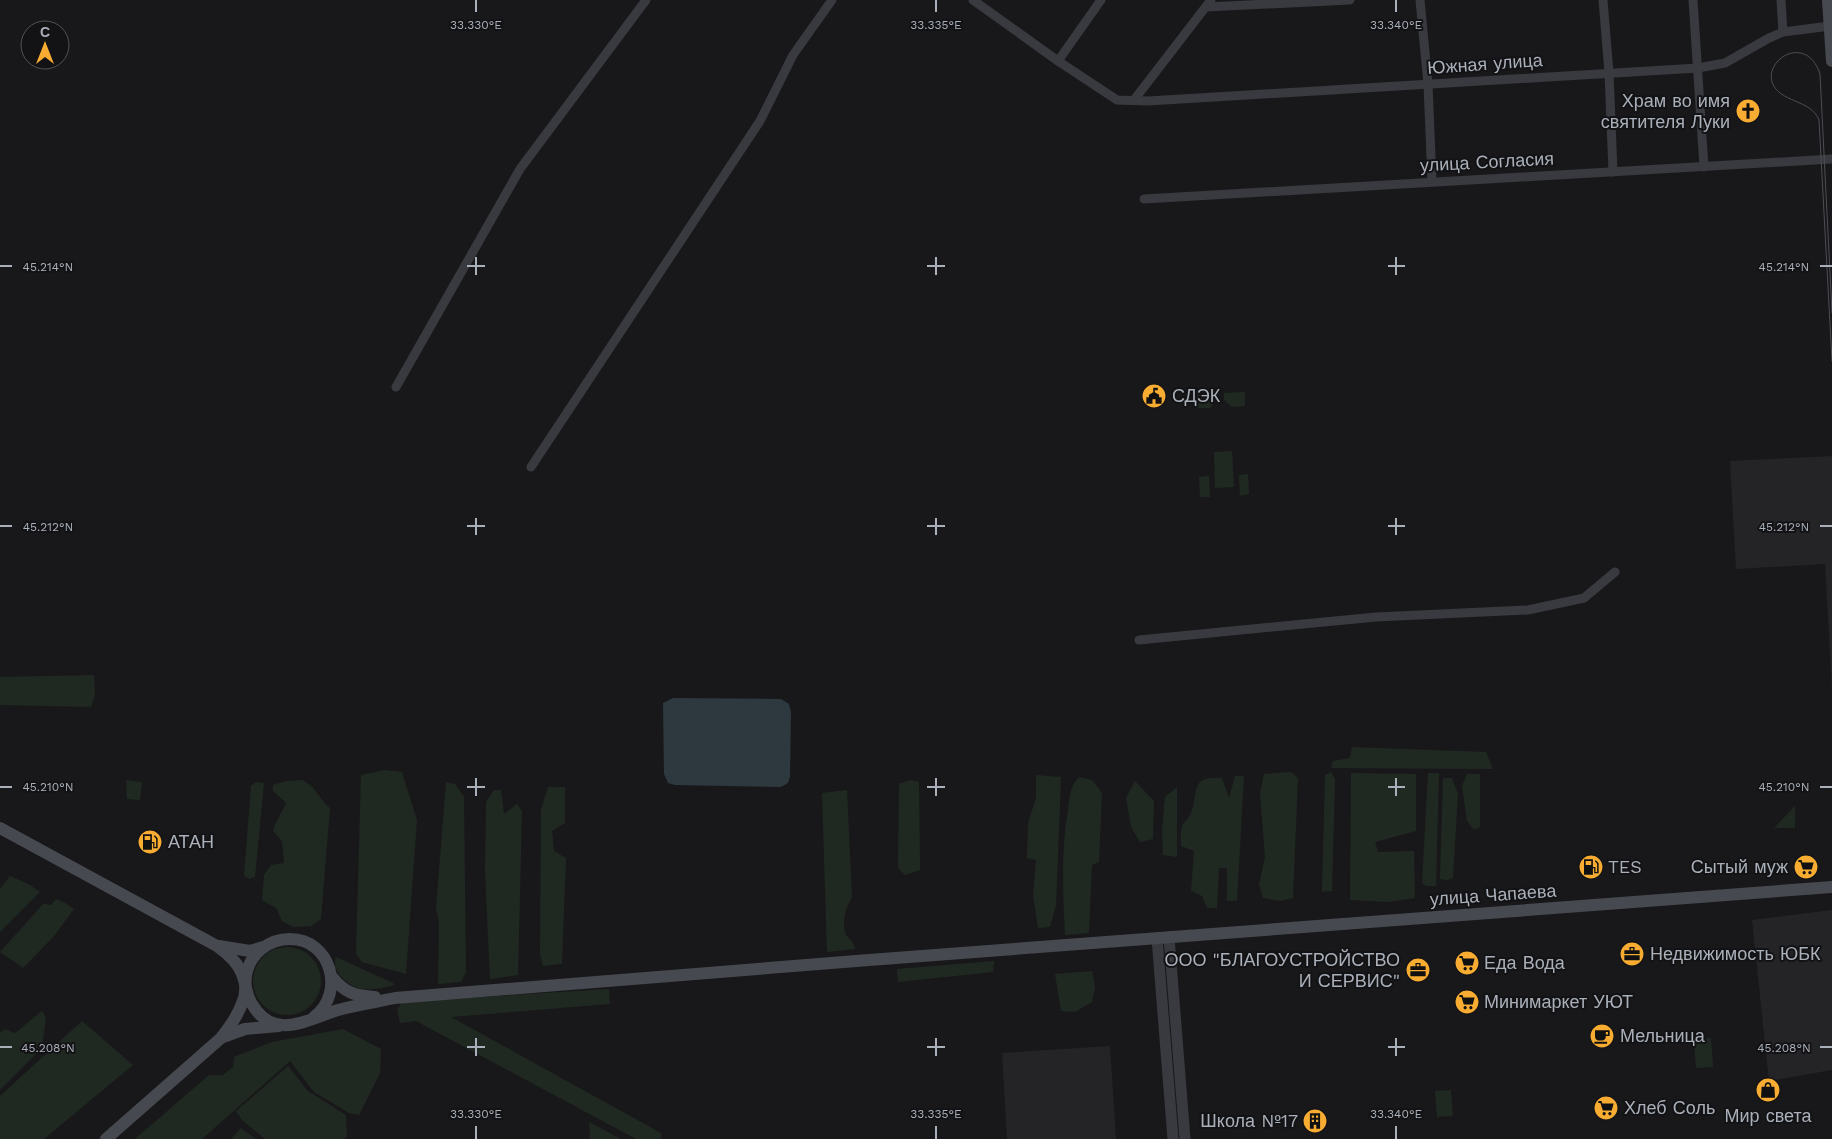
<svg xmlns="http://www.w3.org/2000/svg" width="1832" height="1139" viewBox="0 0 1832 1139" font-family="'Work Sans',sans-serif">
<rect width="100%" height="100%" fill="#18181a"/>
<g fill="#242427">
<path d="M 1832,456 L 1832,689 L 1825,564 L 1736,569 L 1730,461 Z"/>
<path d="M 1832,910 L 1832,1070 L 1769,1081 L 1752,920 Z"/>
<path d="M 1110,1046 L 1116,1139 L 1007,1139 L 1002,1053 Z"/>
</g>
<g fill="#202921">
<path d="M 1245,392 L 1245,406 L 1232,407 L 1224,400 L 1224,393 Z"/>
<path d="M 1216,394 L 1216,400 L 1210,408 L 1196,408 L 1196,395 Z"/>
<path d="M 1232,451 L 1234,487 L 1215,488 L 1214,452 Z"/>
<path d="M 1248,474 L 1249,494 L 1240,496 L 1239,475 Z"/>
<path d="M 1209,476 L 1210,497 L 1201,497 L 1200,496 L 1199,477 Z"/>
<path d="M 94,675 L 95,695 L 91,707 L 0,705 L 0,677 Z"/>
<path d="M 1352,747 L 1486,752 L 1493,769 L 1331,768 L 1333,761 L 1350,758 Z"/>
<path d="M 384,770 L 402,772 L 417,820 L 406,974 L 362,962 L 356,954 L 361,775 Z"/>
<path d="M 1291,772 L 1298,778 L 1293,898 L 1280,901 L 1263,898 L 1259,884 L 1265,857 L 1260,793 L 1264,774 Z"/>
<path d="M 1331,772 L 1335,779 L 1332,891 L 1322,892 L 1325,775 Z"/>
<path d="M 1351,773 L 1416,774 L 1416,831 L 1375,842 L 1378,852 L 1414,851 L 1415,898 L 1387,902 L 1350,900 Z"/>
<path d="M 1428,773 L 1439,773 L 1436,886 L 1426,886 L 1422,883 Z"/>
<path d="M 1467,774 L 1480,774 L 1480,827 L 1474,830 L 1467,821 L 1462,786 Z"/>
<path d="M 1036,775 L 1061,777 L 1056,905 L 1050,927 L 1038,928 L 1033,896 L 1036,860 L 1027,858 L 1028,823 L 1036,798 Z"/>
<path d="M 1235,776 L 1244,776 L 1237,901 L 1227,901 L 1227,868 L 1219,868 L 1217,908 L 1207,908 L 1202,896 L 1191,891 L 1194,851 L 1181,846 C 1181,840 1180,832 1182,826 C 1184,822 1189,818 1191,813 C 1199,794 1188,775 1222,778 L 1229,798 Z"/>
<path d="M 1079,777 L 1092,780 L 1102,793 L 1099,862 L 1092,865 L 1089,933 L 1065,935 C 1063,893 1061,851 1068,809 C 1070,796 1070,786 1079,777 Z"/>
<path d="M 1443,778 L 1452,778 L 1458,794 L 1453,878 L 1447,880 L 1440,879 Z"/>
<path d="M 126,780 L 142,782 L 140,800 L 127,799 Z"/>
<path d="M 302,780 C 316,786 318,798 330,808 L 321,919 L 311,926 L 293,927 L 282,921 L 276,908 L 262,900 L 264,875 L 271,865 L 284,863 L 282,841 L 273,831 C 276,820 282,813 286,803 L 273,791 L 273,785 L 286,781 Z"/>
<path d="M 911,780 L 919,782 L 920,870 L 905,875 L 898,868 L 899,784 Z"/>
<path d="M 1135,781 L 1154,801 L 1153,839 L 1140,842 L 1131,827 L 1126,798 Z"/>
<path d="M 256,782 L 264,783 L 255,877 L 249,879 L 244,875 L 251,786 Z"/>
<path d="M 446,782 L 455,784 L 464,797 L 466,972 L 461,982 L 438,984 L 439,923 L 436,908 Z"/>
<path d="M 548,787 L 565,787 L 565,823 L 552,831 L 554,851 L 566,858 L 562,964 L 543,966 L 540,955 L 541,810 Z"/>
<path d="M 1177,787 L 1177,857 L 1163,855 L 1162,830 L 1165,797 Z"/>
<path d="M 494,790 L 501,790 L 504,814 L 517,804 L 522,811 L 518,975 L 490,979 L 485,872 L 486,802 Z"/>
<path d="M 847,790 L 852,897 C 846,907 842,920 845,932 C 847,939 854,941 855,949 L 827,952 L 822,793 Z"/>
<path d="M 1795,806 L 1795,828 L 1774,828 Z"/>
<path d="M 10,876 L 30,885 L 40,892 L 0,932 L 0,889 Z"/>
<path d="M 56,899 L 65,903 L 74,909 L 54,936 L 23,968 L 0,952 L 43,904 L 51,905 Z"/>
<circle cx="287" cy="981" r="34"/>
<path d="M 336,957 L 393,983 L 394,985 C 384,988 372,990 362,989 C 349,987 330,971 336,957 Z"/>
<path d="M 994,961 L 993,972 L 898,982 L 897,969 Z"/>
<path d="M 1092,971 L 1095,987 L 1092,1002 L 1075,1012 L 1061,1011 L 1055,974 Z"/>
<path d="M 609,989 L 610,1004 L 451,1017 L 661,1133 L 661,1139 L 636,1139 L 416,1021 L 400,1023 L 397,1010 L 402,1002 Z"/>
<path d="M 42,1011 L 46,1018 L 42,1048 L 0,1090 L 0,1033 L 5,1029 L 15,1033 Z"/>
<path d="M 82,1021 L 133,1065 L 44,1139 L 0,1139 L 0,1096 Z"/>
<path d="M 343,1029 L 381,1049 L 380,1073 L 359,1115 L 349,1113 L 314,1092 L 290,1061 L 202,1139 L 135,1139 L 209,1075 L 223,1075 L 233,1067 L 234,1057 L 272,1042 Z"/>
<path d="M 1711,1038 L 1713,1067 L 1696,1068 L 1694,1040 Z"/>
<path d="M 288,1066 L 308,1091 L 346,1115 L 347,1136 L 344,1139 L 265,1139 L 242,1120 L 236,1111 Z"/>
<path d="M 1451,1090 L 1453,1116 L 1437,1117 L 1435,1091 Z"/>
<path d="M 589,1122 L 621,1139 L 590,1139 Z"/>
<path d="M 241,1128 L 256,1139 L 231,1139 Z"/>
</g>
<path fill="#2d383f" d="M 673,698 L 781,699 L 789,704 L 791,712 L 790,777 L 788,783 L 781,787 L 675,785 L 668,783 L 664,774 L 663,703 Z"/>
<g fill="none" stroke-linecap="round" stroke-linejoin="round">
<g stroke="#393a3f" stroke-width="9">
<path d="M 973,0 L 1058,61 L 1117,100 L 1148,101 L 1698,68 L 1725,63 L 1769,38 L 1783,32 L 1830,26"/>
<path d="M 1420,0 L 1428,84 L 1432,181"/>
<path d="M 1603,0 L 1609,73 L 1613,172"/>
<path d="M 1693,0 L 1704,167"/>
<path d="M 1781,0 L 1783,32"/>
<path d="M 1206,7 L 1350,0"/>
<path d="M 1058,61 L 1101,0"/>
<path d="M 1134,100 L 1211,0"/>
<path d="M 1144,199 L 1832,159"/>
<path d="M 396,387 L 520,169 L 646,0"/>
<path d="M 531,467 L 760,121 L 793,55 L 832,0"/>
<path d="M 1139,640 L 1376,617 L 1528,610 L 1584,598 L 1615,572"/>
</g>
<g stroke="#393a3f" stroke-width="11">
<path d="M 1169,937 L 1185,1139"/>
<path d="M 1157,938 L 1173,1139"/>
</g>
<g stroke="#474950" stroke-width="12">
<path d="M 1828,0 L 1832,61"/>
<path d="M 0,828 L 217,946 C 227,953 238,963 242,974 C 246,984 246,995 252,1004 C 274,1042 308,1019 338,1010 C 356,1005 376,1002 395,998 L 869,960 L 1832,887"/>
<path d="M 219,946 L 250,951 L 263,947"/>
<path d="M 332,977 C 345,993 355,996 375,997"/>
<path d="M 223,1037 L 245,1029 L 279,1026"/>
<path d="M 106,1139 L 221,1038 C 231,1025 239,1014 244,998 C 246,990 245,983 246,975 C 250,954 268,939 290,939 C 331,939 346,993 314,1017"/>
</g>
<path stroke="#4c4e55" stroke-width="1" d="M 1832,313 L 1820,74 C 1807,34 1765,58 1772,82 C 1779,103 1811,99 1819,120 L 1832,361"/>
</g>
<path fill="none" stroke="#aab0ba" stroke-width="2" d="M 476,0 L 476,12M 936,0 L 936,12M 1396,0 L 1396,12M 476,257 L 476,275M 936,257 L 936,275M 1396,257 L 1396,275M 0,266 L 12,266M 467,266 L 485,266M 927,266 L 945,266M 1388,266 L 1405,266M 1820,266 L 1832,266M 476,518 L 476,535M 936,518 L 936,535M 1396,518 L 1396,535M 0,526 L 12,526M 467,526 L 485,526M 927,526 L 945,526M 1388,526 L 1405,526M 1820,526 L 1832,526M 476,778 L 476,796M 936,778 L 936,796M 1396,778 L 1396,796M 0,787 L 12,787M 467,787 L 485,787M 927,787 L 945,787M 1388,787 L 1405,787M 1820,787 L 1832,787M 476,1038 L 476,1056M 936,1038 L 936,1056M 1396,1038 L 1396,1056M 0,1047 L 12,1047M 467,1047 L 485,1047M 927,1047 L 945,1047M 1388,1047 L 1405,1047M 1820,1047 L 1832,1047M 476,1126 L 476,1139M 936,1126 L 936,1139M 1396,1126 L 1396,1139"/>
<defs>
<symbol id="church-disc" viewBox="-11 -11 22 22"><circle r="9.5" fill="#f8ad32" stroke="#131315"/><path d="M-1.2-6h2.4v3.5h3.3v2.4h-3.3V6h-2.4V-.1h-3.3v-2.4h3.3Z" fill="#111"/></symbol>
<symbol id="civic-disc" viewBox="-11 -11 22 22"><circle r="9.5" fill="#f8ad32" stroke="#131315"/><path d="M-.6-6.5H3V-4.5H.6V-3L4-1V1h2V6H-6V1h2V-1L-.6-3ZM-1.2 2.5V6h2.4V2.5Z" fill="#111"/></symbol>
<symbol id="fuel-disc" viewBox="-11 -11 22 22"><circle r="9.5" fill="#f8ad32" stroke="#131315"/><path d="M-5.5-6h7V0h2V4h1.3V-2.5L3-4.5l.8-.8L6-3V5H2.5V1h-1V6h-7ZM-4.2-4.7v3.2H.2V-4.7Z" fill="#111"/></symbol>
<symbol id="supermarket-disc" viewBox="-11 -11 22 22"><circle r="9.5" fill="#f8ad32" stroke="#131315"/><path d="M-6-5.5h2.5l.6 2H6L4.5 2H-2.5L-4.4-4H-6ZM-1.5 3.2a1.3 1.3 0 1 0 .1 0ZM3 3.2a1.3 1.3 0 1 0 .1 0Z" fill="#111"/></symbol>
<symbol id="office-disc" viewBox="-11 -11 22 22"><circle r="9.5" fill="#f8ad32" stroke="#131315"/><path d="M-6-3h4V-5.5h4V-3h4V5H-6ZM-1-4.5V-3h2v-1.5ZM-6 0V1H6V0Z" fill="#111"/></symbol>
<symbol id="cafe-disc" viewBox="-11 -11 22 22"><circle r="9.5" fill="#f8ad32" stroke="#131315"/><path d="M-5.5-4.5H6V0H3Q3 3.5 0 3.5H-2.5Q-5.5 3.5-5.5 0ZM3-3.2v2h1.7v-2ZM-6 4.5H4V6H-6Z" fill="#111"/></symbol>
<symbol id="shop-disc" viewBox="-11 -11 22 22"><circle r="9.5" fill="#f8ad32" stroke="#131315"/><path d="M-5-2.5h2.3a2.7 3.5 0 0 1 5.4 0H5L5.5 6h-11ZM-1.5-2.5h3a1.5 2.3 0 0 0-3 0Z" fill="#111"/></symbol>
<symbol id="building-disc" viewBox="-11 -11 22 22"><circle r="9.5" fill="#f8ad32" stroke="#131315"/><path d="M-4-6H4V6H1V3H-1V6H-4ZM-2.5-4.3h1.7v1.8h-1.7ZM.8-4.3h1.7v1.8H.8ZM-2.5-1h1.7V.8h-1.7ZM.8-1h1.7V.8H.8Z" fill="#111"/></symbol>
</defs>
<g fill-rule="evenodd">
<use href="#church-disc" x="1734" y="97" width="28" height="28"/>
<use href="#civic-disc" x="1140" y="382" width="28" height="28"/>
<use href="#fuel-disc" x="136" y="828" width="28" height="28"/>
<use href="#fuel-disc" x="1577" y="853" width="28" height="28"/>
<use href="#supermarket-disc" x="1792" y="853" width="28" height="28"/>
<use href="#office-disc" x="1618" y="940" width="28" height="28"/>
<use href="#supermarket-disc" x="1453" y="949" width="28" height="28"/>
<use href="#office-disc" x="1404" y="956" width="28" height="28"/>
<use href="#supermarket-disc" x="1453" y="988" width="28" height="28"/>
<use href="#cafe-disc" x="1588" y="1022" width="28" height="28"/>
<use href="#shop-disc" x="1754" y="1076" width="28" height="28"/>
<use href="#supermarket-disc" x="1592" y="1094" width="28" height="28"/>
<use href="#building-disc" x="1301" y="1107" width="28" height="28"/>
</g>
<g text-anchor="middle" stroke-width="4" stroke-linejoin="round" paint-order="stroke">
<g font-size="18" fill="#aab0ba" stroke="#131315">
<text transform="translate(1485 64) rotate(-4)" y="6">Южная улица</text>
<text transform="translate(1487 162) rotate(-3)" y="6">улица Согласия</text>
<text transform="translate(1493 895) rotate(-4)" y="6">улица Чапаева</text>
</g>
<g font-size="18" fill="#aab0ba" stroke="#131315" text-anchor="start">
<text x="1730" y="107" text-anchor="end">Храм во имя<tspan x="1730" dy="21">святителя Луки</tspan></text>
<text x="1172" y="402">СДЭК</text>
<text x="168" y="848">АТАН</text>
<text x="1608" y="873">TES</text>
<text x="1788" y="873" text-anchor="end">Сытый муж</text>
<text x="1650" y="960">Недвижимость ЮБК</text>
<text x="1400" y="966" text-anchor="end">ООО "БЛАГОУСТРОЙСТВО<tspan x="1400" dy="21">И СЕРВИС"</tspan></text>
<text x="1484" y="969">Еда Вода</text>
<text x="1484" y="1008">Минимаркет УЮТ</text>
<text x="1620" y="1042">Мельница</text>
<text x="1624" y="1114">Хлеб Соль</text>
<text x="1768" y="1122" text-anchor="middle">Мир света</text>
<text x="1298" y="1127" text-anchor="end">Школа №17</text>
</g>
</g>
<g font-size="12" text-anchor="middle" fill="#aab0ba" stroke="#131315" stroke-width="4" stroke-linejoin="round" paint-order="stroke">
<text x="476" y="29">33.330°E</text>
<text x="936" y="29">33.335°E</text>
<text x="1396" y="29">33.340°E</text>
<text x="48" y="271">45.214°N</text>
<text x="1784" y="271">45.214°N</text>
<text x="48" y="531">45.212°N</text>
<text x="1784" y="531">45.212°N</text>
<text x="48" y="791">45.210°N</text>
<text x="1784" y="791">45.210°N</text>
<text x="48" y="1052">45.208°N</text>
<text x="1784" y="1052">45.208°N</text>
<text x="476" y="1118">33.330°E</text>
<text x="936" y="1118">33.335°E</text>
<text x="1396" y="1118">33.340°E</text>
</g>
<g transform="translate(45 45)"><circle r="24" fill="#131315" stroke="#4f5257"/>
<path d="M0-4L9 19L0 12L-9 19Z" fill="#f8ad32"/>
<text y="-8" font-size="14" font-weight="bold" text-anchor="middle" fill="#aab0ba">С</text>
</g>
</svg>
